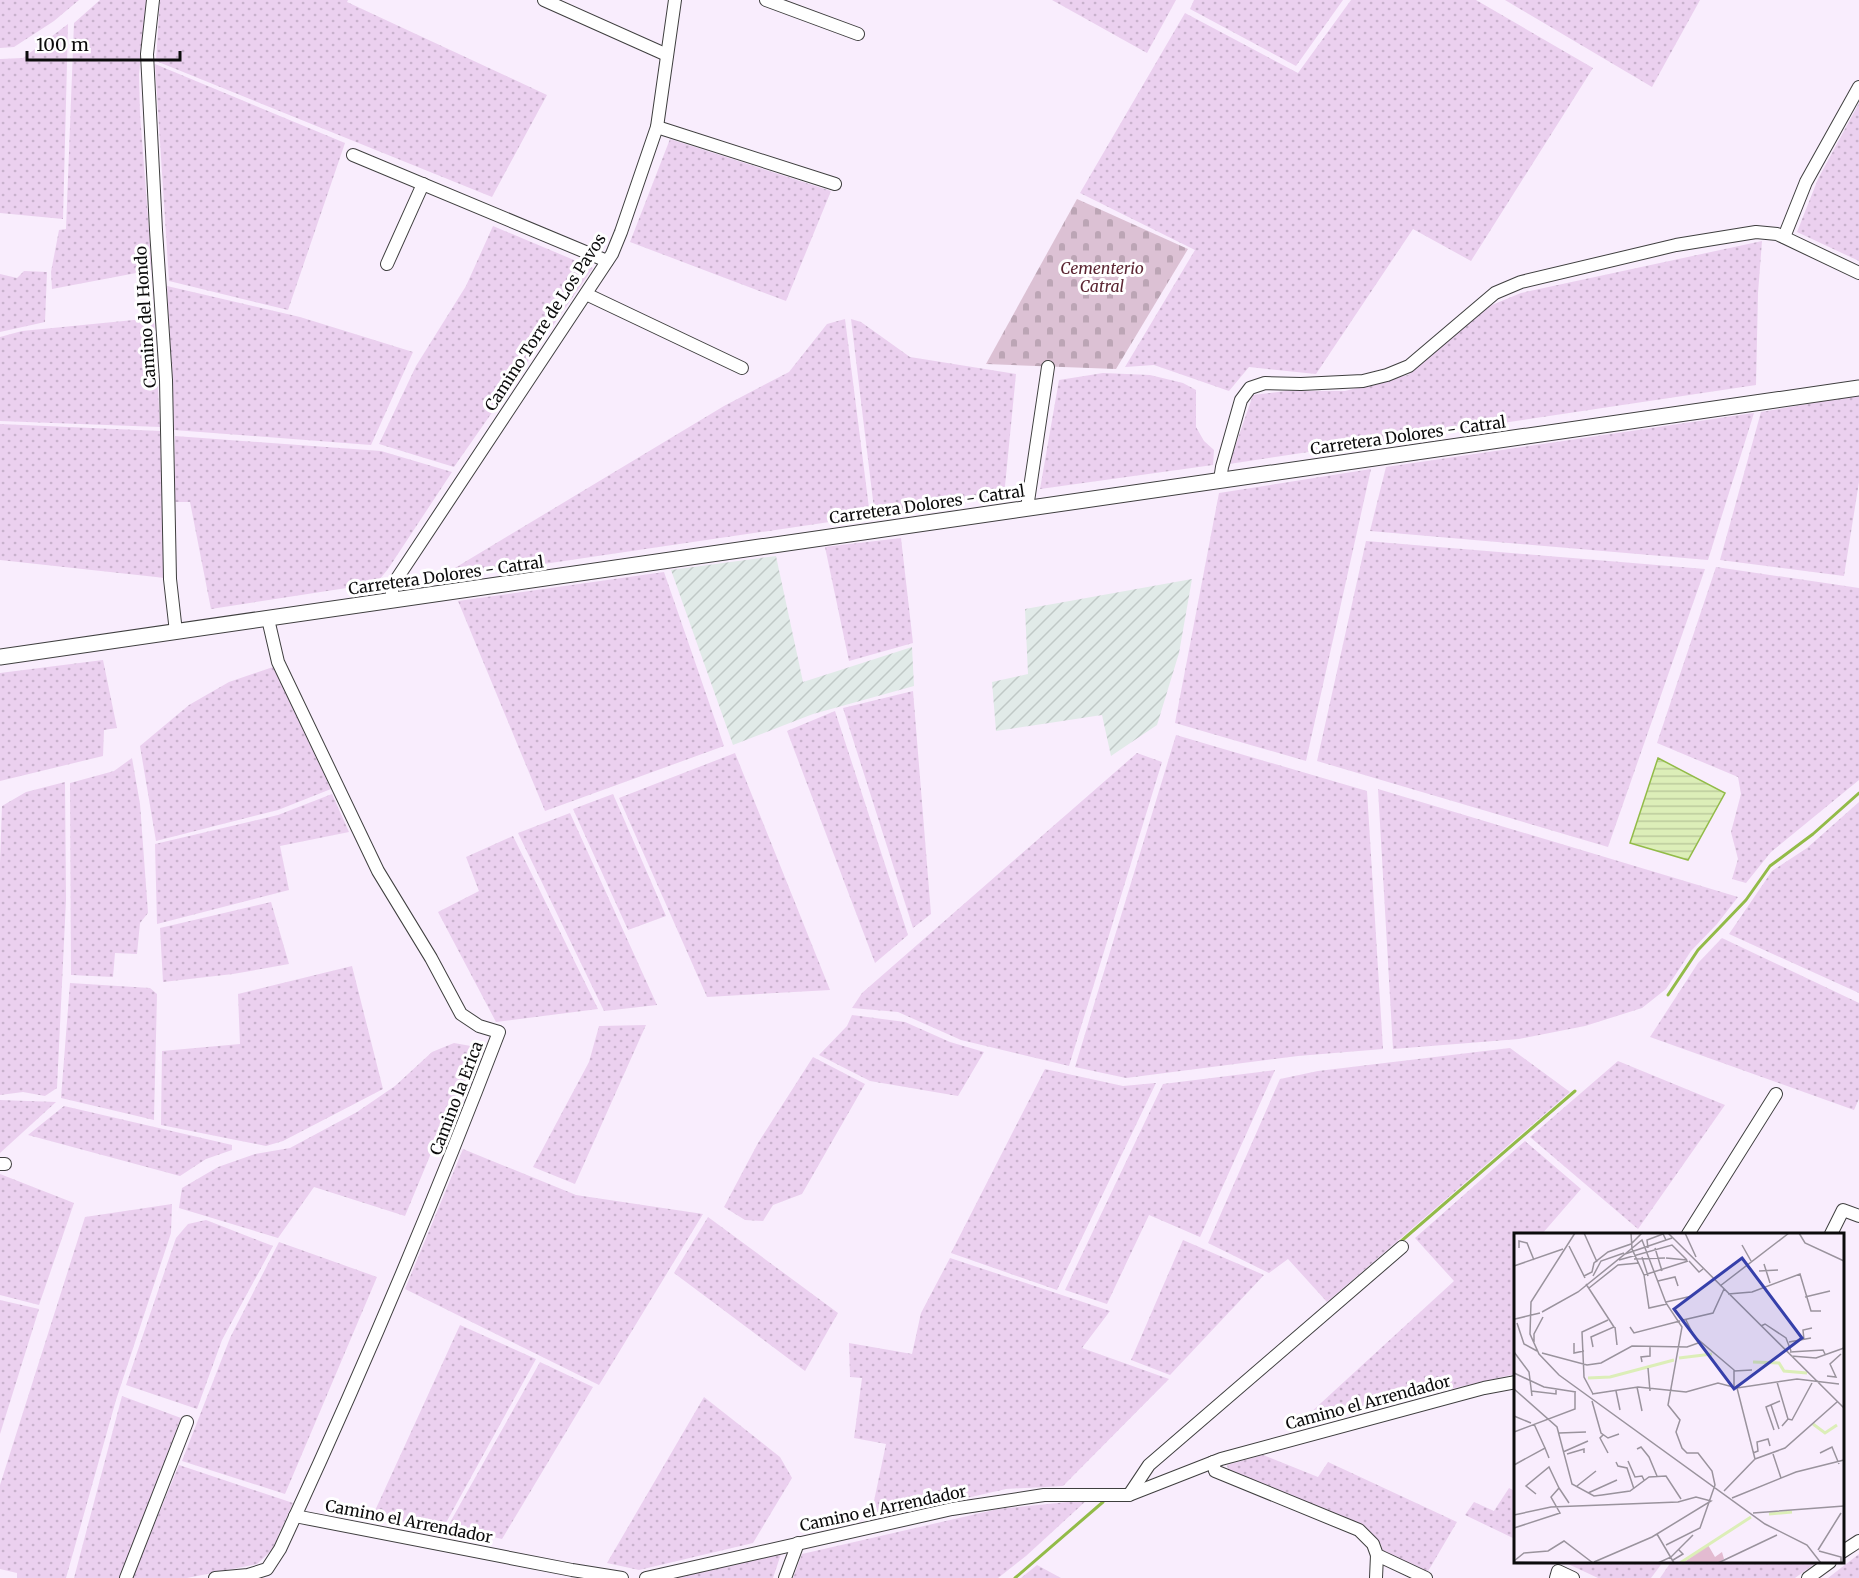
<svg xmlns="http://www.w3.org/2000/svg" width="1859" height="1578" viewBox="0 0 1859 1578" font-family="Merriweather,serif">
<defs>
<pattern id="industrial-furrows" width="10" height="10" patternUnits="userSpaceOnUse" patternTransform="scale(1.5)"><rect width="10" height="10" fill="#e1eae8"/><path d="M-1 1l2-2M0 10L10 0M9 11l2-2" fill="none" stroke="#c0c8c6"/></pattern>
<pattern id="farmland-dots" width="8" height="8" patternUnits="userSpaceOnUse" patternTransform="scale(1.5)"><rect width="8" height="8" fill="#ebd0ef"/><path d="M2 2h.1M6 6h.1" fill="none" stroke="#c8b1cc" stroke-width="1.8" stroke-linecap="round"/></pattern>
<pattern id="cemetery-stones" width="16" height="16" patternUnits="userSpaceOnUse" patternTransform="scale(1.5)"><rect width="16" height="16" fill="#dcc1d4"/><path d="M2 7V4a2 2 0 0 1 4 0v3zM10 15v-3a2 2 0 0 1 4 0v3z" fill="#bca5b5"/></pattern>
<pattern id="water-rules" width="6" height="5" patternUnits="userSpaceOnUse" patternTransform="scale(1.5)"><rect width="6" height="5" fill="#dceeb8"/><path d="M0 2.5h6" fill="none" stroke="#bccb9d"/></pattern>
</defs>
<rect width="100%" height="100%" fill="#f9edfd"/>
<g fill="url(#industrial-furrows)">
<path d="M 776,556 L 803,682 L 912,647 L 914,686 L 813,714 L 733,745 L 671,570 Z"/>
<path d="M 1192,579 L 1179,653 L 1157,725 L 1111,756 L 1102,715 L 996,731 L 992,682 L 1028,674 L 1025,609 Z"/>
</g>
<g fill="url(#farmland-dots)">
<path d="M 0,0 L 79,0 L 54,21 L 14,47 L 0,48 Z"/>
<path d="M 100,0 L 146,0 L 139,74 L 140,114 L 152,270 L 52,289 L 51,272 L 59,230 L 66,229 L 74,23 Z"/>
<path d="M 160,0 L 348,0 L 347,2 L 547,95 L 492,197 L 156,61 Z"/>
<path d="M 1052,0 L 1176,0 L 1147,53 Z"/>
<path d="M 1194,0 L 1343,0 L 1296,66 L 1190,9 Z"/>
<path d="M 1351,0 L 1476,0 L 1593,68 L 1471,261 L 1413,229 L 1316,374 L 1249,367 L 1229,391 L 1154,365 L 1125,367 L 1195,250 L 1080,193 L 1185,13 L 1298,73 Z"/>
<path d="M 1505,0 L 1700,0 L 1652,87 Z"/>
<path d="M 68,24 L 63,219 L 0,213 L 0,59 L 23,58 Z"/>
<path d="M 155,64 L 345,143 L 288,310 L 169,281 Z"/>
<path d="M 1859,103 L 1859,261 L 1797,232 L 1818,179 Z"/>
<path d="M 670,139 L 831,191 L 786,301 L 630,242 Z"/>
<path d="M 493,226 L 593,268 L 454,467 L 379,444 L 416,366 L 466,286 Z"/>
<path d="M 1762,241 L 1758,293 L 1756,385 L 1229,464 L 1253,395 L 1286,391 L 1345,391 L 1408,375 L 1487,307 L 1521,293 Z"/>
<path d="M 24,271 L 47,272 L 45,322 L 0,332 L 0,274 L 17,278 Z"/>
<path d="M 167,286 L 300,317 L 413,352 L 371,445 L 174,430 Z"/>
<path d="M 154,318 L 160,427 L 0,421 L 0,337 L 22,331 Z"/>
<path d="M 845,319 L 870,516 L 435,580 L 724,406 L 789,372 L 827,324 Z"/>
<path d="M 851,319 L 861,322 L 910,357 L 1016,374 L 1004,496 L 875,517 Z"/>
<path d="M 1103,373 L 1150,375 L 1183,383 L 1196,390 L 1196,427 L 1204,441 L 1214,450 L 1213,465 L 1040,489 L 1059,380 Z"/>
<path d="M 1859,395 L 1859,482 L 1844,576 L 1720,560 L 1761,412 Z"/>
<path d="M 1754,413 L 1708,560 L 1370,531 L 1386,467 Z"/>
<path d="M 0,424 L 160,431 L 165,578 L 0,560 Z"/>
<path d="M 175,436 L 381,451 L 452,472 L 388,569 L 379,580 L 366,585 L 211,609 L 190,502 L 174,502 Z"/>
<path d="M 1371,469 L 1306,761 L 1175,723 L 1219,493 Z"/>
<path d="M 901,538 L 913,643 L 849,661 L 825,547 Z"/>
<path d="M 1366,541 L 1705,569 L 1608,847 L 1317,761 Z"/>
<path d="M 1716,567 L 1859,588 L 1859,780 L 1771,852 L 1746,883 L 1732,879 L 1738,859 L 1731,832 L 1741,794 L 1738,777 L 1657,743 Z"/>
<path d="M 664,572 L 724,746 L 545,811 L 458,601 Z"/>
<path d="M 103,660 L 117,728 L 104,730 L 103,756 L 0,781 L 0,673 Z"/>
<path d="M 273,667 L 331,789 L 278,810 L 156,841 L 140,746 L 189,705 L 229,682 Z"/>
<path d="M 913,691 L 931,914 L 913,928 L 843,708 Z"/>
<path d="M 835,711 L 908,935 L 875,963 L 787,731 Z"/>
<path d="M 1176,735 L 1367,791 L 1383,1049 L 1298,1056 L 1126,1078 L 1075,1067 Z"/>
<path d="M 735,753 L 830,990 L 707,997 L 619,798 Z"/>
<path d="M 1137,753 L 1162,762 L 1069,1066 L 961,1040 L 898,1012 L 852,1008 L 862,993 Z"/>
<path d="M 132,758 L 140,804 L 148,913 L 140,923 L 137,954 L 115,953 L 113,977 L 71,975 L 70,783 L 114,771 Z"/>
<path d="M 65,782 L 66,900 L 57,1088 L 45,1096 L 23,1092 L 0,1095 L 0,863 L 2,806 L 26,792 Z"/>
<path d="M 1378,789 L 1738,897 L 1717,924 L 1691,951 L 1666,989 L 1642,1008 L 1585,1026 L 1519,1039 L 1393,1049 Z"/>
<path d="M 332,794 L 349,832 L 280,846 L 289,890 L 157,924 L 155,844 L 278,815 Z"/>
<path d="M 613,794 L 666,916 L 628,930 L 573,809 Z"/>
<path d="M 1859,802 L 1859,993 L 1729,934 L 1772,871 L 1807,848 Z"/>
<path d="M 570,813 L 657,1005 L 604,1011 L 518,833 Z"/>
<path d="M 513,836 L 598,1009 L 496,1022 L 438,912 L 479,891 L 466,857 Z"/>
<path d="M 271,902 L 289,964 L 233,974 L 163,982 L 160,928 Z"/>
<path d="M 1722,938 L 1859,1003 L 1859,1099 L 1854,1110 L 1650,1037 L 1698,963 Z"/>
<path d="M 352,966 L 383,1089 L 283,1141 L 266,1146 L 161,1125 L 162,1051 L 240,1044 L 238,994 Z"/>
<path d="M 70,983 L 150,988 L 157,994 L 154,1120 L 61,1098 Z"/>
<path d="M 852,1015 L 905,1022 L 950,1042 L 984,1052 L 958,1096 L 870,1081 L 819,1055 L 847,1026 Z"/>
<path d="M 646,1025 L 575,1184 L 533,1167 L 589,1062 L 599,1026 Z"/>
<path d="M 454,1043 L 482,1048 L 439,1134 L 405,1216 L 314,1187 L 278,1238 L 179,1208 L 182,1188 L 218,1167 L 255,1154 L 290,1148 L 357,1112 L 395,1086 L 432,1052 Z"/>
<path d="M 1510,1048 L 1570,1092 L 1327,1302 L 1288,1259 L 1269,1273 L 1208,1243 L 1280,1079 L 1318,1071 Z"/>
<path d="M 813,1057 L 865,1084 L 802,1194 L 773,1205 L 763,1221 L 745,1220 L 724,1207 L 758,1143 Z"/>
<path d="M 1618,1061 L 1725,1105 L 1638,1229 L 1530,1137 Z"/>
<path d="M 1045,1069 L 1123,1086 L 1156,1083 L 1057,1290 L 951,1253 Z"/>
<path d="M 1275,1070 L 1200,1237 L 1149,1215 L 1107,1304 L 1065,1290 L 1163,1084 Z"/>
<path d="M 0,1100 L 56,1102 L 0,1153 Z"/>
<path d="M 64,1106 L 232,1145 L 232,1150 L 206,1159 L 180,1176 L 28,1135 Z"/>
<path d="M 1525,1141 L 1581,1189 L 1542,1234 L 1516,1234 L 1515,1374 L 1297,1425 L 1454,1281 L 1415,1238 Z"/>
<path d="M 463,1149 L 576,1195 L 703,1214 L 599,1385 L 405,1289 Z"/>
<path d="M 0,1174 L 74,1203 L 39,1305 L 0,1295 Z"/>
<path d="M 172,1204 L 171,1233 L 116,1400 L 66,1578 L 17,1578 L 17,1573 L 0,1569 L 0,1485 L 85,1217 Z"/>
<path d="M 708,1217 L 838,1313 L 805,1371 L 674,1273 Z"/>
<path d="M 206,1220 L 273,1246 L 222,1340 L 197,1409 L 126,1385 L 176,1238 L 188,1224 Z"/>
<path d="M 1183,1240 L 1264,1275 L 1170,1375 L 1131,1360 Z"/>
<path d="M 279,1242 L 377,1277 L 285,1494 L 182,1461 L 230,1338 Z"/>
<path d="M 950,1258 L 1110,1311 L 1082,1348 L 1169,1379 L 1063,1486 L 1006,1489 L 870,1520 L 886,1444 L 854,1438 L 862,1378 L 850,1377 L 849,1343 L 912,1354 L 921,1313 Z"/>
<path d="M 0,1300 L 39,1309 L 0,1434 Z"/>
<path d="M 460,1325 L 536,1359 L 442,1530 L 373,1515 Z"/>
<path d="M 540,1362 L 593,1387 L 502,1539 L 448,1526 Z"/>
<path d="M 122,1396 L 181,1418 L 120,1578 L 74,1578 Z"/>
<path d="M 704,1397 L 780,1457 L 792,1478 L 753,1543 L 639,1570 L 607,1563 Z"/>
<path d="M 1263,1455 L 1318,1477 L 1328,1462 L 1457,1522 L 1427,1573 L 1383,1554 L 1381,1544 L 1367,1529 L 1229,1472 L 1227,1465 Z"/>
<path d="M 179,1465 L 293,1503 L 272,1550 L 257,1564 L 187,1578 L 132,1578 Z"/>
<path d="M 1509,1488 L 1515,1491 L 1515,1539 L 1465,1515 L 1474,1502 L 1494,1511 Z"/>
<path d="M 1087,1500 L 1026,1556 L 998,1578 L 793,1578 L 802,1554 L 998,1509 Z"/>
<path d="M 781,1554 L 773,1578 L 674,1578 Z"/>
<path d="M 1859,1554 L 1859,1578 L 1828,1578 Z"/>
<path d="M 1570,1562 L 1663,1562 L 1651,1578 L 1598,1578 L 1568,1564 Z"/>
<path d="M 1671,1562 L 1817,1562 L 1795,1578 L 1660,1578 Z"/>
<path d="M 1037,1565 L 1061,1578 L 1021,1578 Z"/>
</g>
<path fill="url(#cemetery-stones)" d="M 1077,199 L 1188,249 L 1116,369 L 986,364 Z"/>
<path fill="url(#water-rules)" stroke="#92bb48" stroke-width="1.5" d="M 1658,758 L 1725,793 L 1688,860 L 1630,843 Z"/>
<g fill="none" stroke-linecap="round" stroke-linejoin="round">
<g stroke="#92bb48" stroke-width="3">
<path d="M 1668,995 L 1698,950 L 1746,900 L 1770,866 L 1813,834 L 1859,793"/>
<path d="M 1399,1243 L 1575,1091"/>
<path d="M 1015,1578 L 1103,1502"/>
</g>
<defs>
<g id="minor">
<path d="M 153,0 L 147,54 L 156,230 L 166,380 L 170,579 L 176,632"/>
<path d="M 544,0 L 667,55"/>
<path d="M 766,0 L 858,34"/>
<path d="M 657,127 L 835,184"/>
<path d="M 353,155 L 607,261"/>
<path d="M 1784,237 L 1806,182 L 1859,87"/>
<path d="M 387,264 L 423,184"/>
<path d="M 586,294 L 742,368"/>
<path d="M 1220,480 L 1222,467 L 1241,400 L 1250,388 L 1265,383 L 1301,384 L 1363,381 L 1387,375 L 1409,366 L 1495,293 L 1521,282 L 1676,245 L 1756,232 L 1777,234 L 1859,273"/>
<path d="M 1027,508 L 1048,367"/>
<path d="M 392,601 L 392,586 L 612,254 L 621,232 L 657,127 L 675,0"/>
<path d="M 0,1164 L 5,1164"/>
<path d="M 1688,1234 L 1776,1094"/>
<path d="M 1831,1234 L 1843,1210 L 1859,1216"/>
<path d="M 1213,1462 L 1215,1471 L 1359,1530 L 1373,1544 L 1377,1555 L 1426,1578"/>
<path d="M 1129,1495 L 1149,1465 L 1402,1247"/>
<path d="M 295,1516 L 572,1570 L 622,1578"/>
<path d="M 1842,1552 L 1859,1541"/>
<path d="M 126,1578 L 187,1422"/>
<path d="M 215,1578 L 248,1575 L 267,1569 L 280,1549 C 359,1379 432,1207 499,1032 L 479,1026 L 461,1014 L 431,958 L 378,871 L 278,662 L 268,619"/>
<path d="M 646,1578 L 952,1509 L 1044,1495 L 1129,1495 L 1221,1459 L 1484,1388 L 1516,1382"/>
<path d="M 785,1578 L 798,1543"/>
<path d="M 1376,1578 L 1377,1555"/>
<path d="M 1556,1578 L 1558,1571 L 1573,1578"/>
<path d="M 1808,1578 L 1830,1562"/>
</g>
<path id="tertiary" d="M 0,657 L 1859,388"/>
</defs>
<use href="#minor" stroke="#3f3f3f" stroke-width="14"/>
<use href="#tertiary" stroke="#3f3f3f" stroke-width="17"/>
<use href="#minor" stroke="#fff" stroke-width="12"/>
<use href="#tertiary" stroke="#fff" stroke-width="15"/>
</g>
<g text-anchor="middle" stroke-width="6" stroke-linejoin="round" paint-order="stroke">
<g font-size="16" font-style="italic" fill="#5b2532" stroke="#fff">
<text x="1102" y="274">Cementerio<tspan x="1102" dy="18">Catral</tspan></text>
</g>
<g font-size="16" fill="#0c0c0c" stroke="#fff">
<text transform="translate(145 317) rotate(-94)" y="6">Camino del Hondo</text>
<text transform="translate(545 322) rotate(-57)" y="6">Camino Torre de Los Pavos</text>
<text transform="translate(1408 435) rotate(-8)" y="6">Carretera Dolores - Catral</text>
<text transform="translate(927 504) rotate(-8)" y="6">Carretera Dolores - Catral</text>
<text transform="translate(446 575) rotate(-8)" y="6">Carretera Dolores - Catral</text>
<text transform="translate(456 1098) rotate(-69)" y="6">Camino la Erica</text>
<text transform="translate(1368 1402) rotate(-15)" y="6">Camino el Arrendador</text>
<text transform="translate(883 1508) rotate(-12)" y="6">Camino el Arrendador</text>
<text transform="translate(409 1521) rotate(11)" y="6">Camino el Arrendador</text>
</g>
</g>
<g transform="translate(1514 1233)">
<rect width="330" height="330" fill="#f9edfd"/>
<path d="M 194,312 L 201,324 L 208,319 L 210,326 L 204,330 L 169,330 Z" fill="#e3bbd1"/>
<path fill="none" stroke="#dceeb8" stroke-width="3" d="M 165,125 L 198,121M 239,129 L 265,130 L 270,138 L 293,140M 74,145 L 96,144 L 160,127M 299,191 L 311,200 L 323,192M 255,281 L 278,279M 166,330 L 237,284"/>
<path fill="none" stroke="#9a939d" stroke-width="1.5" d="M 61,0 L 17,69 L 16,101 L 25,121 L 45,142 L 251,291 L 293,312 L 307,330M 70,0 L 83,29M 117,0 L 118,16 L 130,42 L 174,28M 154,0 L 330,175M 171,0 L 182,24M 285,0 L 291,10 L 330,28M 228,12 L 237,28M 55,13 L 71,45M 5,15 L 5,8 L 13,10 L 20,27M 134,15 L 133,7 L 149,1 L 152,7M 141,15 L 148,38M 111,21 L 128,7 L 152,70 L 168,94 L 154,172 L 166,187 L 162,199 L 168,215 L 173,220 L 184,220 L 198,238 L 201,252 L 186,295 L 152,312M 128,24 L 134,43M 152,25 L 173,27M 120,26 L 151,25M 105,27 L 158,12 L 173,27M 175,28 L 185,39 L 189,36M 250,31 L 256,50M 0,33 L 49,16M 245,38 L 264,37M 130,42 L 135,75 L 153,71M 70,43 L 78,39 L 80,30 L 94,19 L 117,11 L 128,0M 79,43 L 87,28 L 110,20M 144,48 L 161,44 L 164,53M 72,51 L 100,94 L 77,104 L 79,114M 206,53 L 275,0M 75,55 L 104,32 L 125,30M 214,61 L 238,59 L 286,41 L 297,78 L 307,78M 291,64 L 316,58M 152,69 L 178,63M 28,79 L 64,59 L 111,21 L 158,5M 1,86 L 26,80M 169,87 L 199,80 L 210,56M 172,87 L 180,103 L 220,137 L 220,154M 3,90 L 10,111 L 23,118M 247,93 L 251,91 L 272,105 L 277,118M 101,94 L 103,112M 116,94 L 120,100 L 166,88M 290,107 L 289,97 L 298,95M 20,109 L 20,101 L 29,84M 275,109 L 297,105M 60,110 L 60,120 L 70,118M 0,119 L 15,139 L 18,163M 276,119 L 309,117 L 311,121M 28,120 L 73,132 L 87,130 L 118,113 L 173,114 L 187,109M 277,123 L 302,125 L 330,115M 128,129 L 127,124 L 136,123 L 136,113M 134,135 L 136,158M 220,138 L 238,137M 0,140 L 30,154 L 62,159M 313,143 L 322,144 L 316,131 L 327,121M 263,149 L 274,186 L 268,193M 123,154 L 128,178M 223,155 L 241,226M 0,156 L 43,194 L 58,251 L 80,263 L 88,262 L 116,258 L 135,244 L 152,243 L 167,266M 17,158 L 42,161 L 42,156M 102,158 L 106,177M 78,161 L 124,154 L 172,159 L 204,150 L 223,155 L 283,146 L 325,151M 79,161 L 70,144 L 68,99 L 94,87M 78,168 L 87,200 L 94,205 L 105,201M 257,172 L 265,196M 0,183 L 17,190M 274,186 L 278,187 L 298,150M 20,191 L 31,215M 260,197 L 252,174 L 266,168M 0,199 L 61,176 L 61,159M 45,200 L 72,199M 89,202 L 86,205 L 94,220M 123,216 L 127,214 L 135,224 L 143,243M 49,219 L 74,208M 239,220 L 244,218 L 243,209 L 254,206 L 256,213M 306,220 L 318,214 L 325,231M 53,221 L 70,216 L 70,220M 259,221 L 267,245M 241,226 L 271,215 L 323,169M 114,228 L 121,244 L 128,243 L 130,247M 102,229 L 104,233 L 113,235 L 120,256M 0,232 L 31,215 L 35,225M 63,253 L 82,238M 45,255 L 55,270M 210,258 L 241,226M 74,260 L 103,247M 218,265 L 282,239 L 330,227M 239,280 L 330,273M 0,282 L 37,274 L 164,269 L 182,264 L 197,268 L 138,304 L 80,329M 0,295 L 46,280 L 37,264 L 45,255 L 35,234 L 12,253 L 22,261M 143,301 L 160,330M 304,317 L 327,280M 305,318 L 327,324 L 327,330M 159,327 L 169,321 L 164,316M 0,328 L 10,320 L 34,318 L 50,308 L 79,330M 0,329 L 67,330M 144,330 L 157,324 L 179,302M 204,330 L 263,302"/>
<path fill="#3640aa" fill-opacity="0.15" stroke="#3640aa" stroke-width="3" d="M 228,25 L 288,105 L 220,156 L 160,76 Z"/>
<rect width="330" height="330" fill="none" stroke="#0c0c0c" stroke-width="3"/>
</g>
<path d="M27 51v9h153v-9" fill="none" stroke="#0c0c0c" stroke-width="3"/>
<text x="36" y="51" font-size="18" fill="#0c0c0c" stroke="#ffffff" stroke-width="4.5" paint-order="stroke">100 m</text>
</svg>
